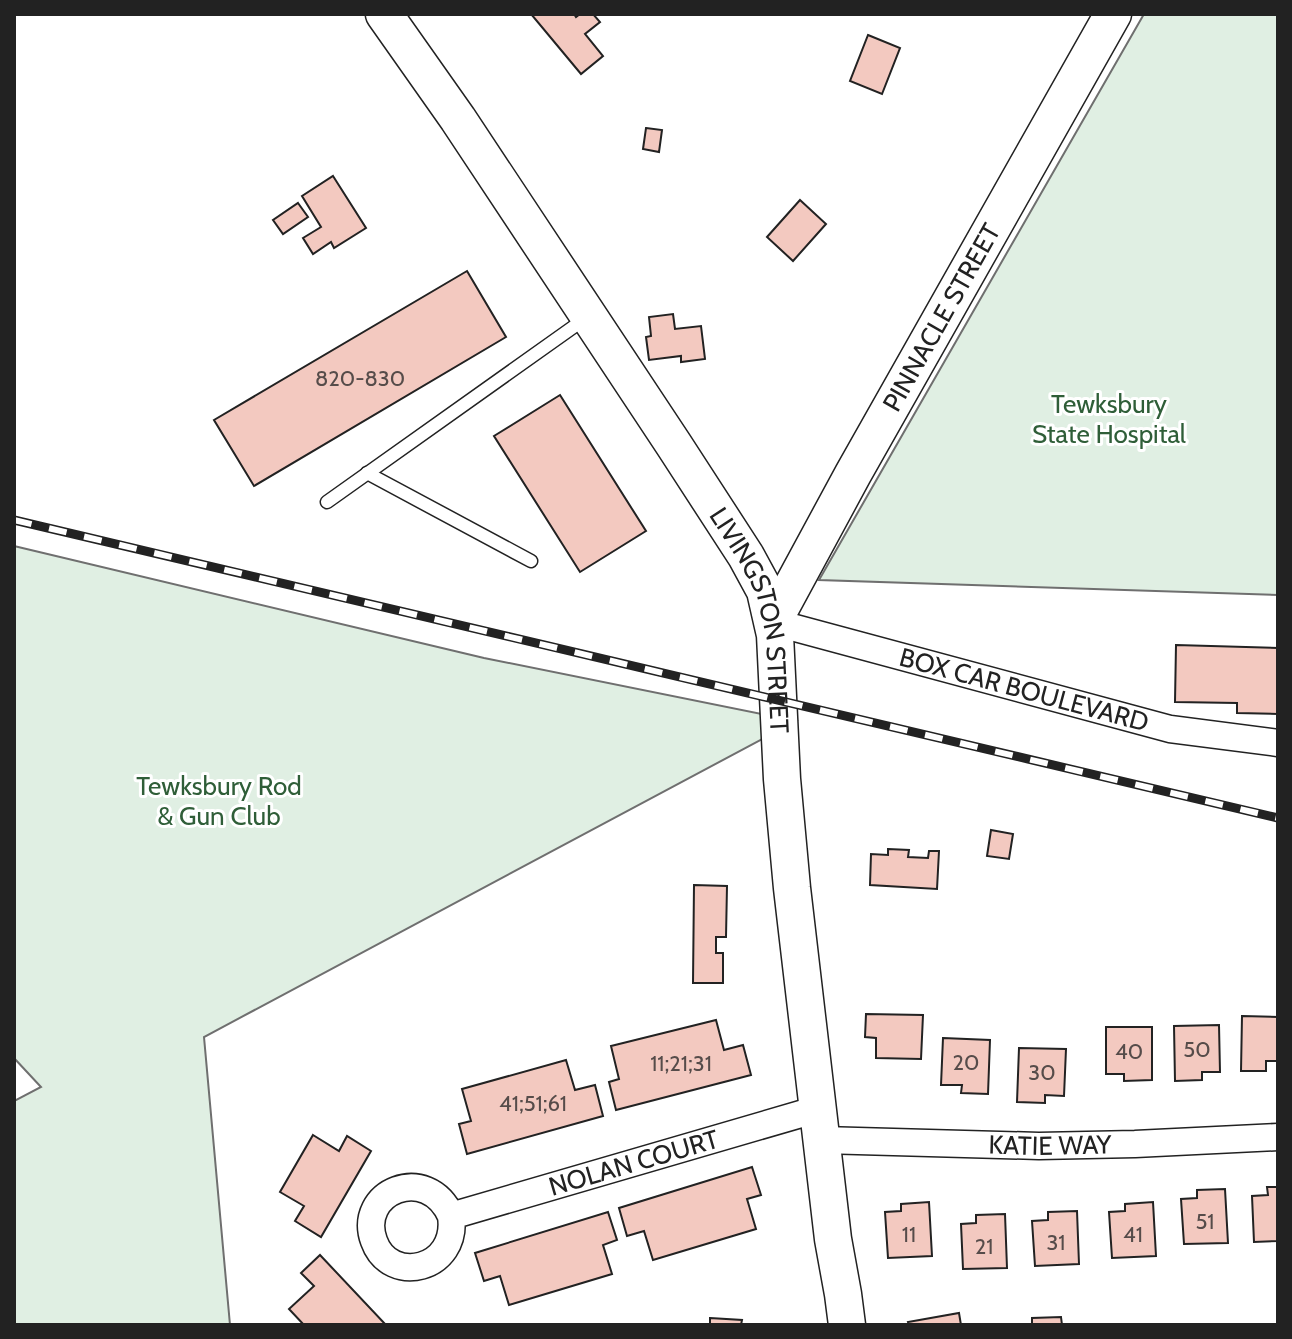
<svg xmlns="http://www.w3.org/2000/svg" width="1292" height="1339" viewBox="0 0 1292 1339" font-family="Cabin,sans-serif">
<rect width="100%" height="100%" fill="#fff"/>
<g fill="#e0efe3" stroke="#6f6f6f" stroke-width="2">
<path d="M 1144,14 L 1278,14 L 1278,595 L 819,580 Z"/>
<path d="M 14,546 L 484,658 L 796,721 L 204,1037 L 230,1325 L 14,1325 L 14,1101 L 41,1087 L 14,1058 Z"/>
</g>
<g fill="#f3c9c0" stroke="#222" stroke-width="2">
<path d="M 531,14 L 574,14 L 576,17 L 580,14 L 593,14 L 600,22 L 585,34 L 603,56 L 581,74 Z"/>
<path d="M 868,35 L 900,48 L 882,94 L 850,81 Z"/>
<path d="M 646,128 L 662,130 L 659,152 L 643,149 Z"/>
<path d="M 333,176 L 366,228 L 334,248 L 331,242 L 313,254 L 303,238 L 321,227 L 302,196 Z"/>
<path d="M 800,200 L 826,224 L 793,261 L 767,237 Z"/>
<path d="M 298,203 L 308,217 L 283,234 L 273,220 Z"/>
<path d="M 467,271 L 506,337 L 254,486 L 214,420 Z"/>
<path d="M 673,314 L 675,329 L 701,326 L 705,359 L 681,362 L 681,356 L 649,360 L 646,337 L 651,336 L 649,317 Z"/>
<path d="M 560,395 L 646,531 L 580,572 L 494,436 Z"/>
<path d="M 1176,645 L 1278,648 L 1278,714 L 1237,713 L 1237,703 L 1175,702 Z"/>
<path d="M 991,830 L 1013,834 L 1009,859 L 987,856 Z"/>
<path d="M 888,849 L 909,850 L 908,857 L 928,858 L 929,851 L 939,851 L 937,889 L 870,885 L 871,854 L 888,855 Z"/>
<path d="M 694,885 L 727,886 L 726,937 L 716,937 L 716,953 L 723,953 L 723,983 L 693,983 Z"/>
<path d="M 866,1014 L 923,1015 L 921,1059 L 876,1058 L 876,1038 L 865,1037 Z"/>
<path d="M 1242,1016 L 1278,1017 L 1278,1061 L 1266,1061 L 1266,1071 L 1241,1071 Z"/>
<path d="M 716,1020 L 724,1050 L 743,1045 L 751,1075 L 616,1110 L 609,1082 L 619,1079 L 611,1046 Z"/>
<path d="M 1219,1025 L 1220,1072 L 1202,1072 L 1202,1080 L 1175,1081 L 1174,1026 Z"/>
<path d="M 1106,1027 L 1152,1027 L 1152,1080 L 1124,1081 L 1124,1074 L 1106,1074 Z"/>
<path d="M 943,1038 L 990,1040 L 988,1094 L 961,1093 L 962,1085 L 941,1085 Z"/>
<path d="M 1019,1048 L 1066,1049 L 1064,1096 L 1045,1095 L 1045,1103 L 1017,1102 Z"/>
<path d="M 566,1060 L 575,1090 L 595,1085 L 603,1116 L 467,1154 L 459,1124 L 471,1121 L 462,1089 Z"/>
<path d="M 313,1135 L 339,1151 L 347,1136 L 371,1151 L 321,1237 L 295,1221 L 304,1206 L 280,1192 Z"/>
<path d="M 752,1167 L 761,1195 L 747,1199 L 756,1229 L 653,1260 L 644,1231 L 627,1236 L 619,1208 Z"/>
<path d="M 1267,1187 L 1278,1187 L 1278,1241 L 1254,1242 L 1252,1196 L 1268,1195 Z"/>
<path d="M 1225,1189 L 1228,1243 L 1184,1244 L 1181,1199 L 1197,1198 L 1197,1190 Z"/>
<path d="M 929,1202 L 932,1256 L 888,1258 L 885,1212 L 901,1211 L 901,1204 Z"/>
<path d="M 1153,1202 L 1156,1256 L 1112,1258 L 1109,1212 L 1125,1211 L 1125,1204 Z"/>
<path d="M 1077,1211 L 1079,1264 L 1035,1266 L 1032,1221 L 1048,1220 L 1048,1212 Z"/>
<path d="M 608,1212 L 617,1240 L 603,1245 L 612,1274 L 509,1305 L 500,1276 L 484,1281 L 475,1253 Z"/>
<path d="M 1005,1214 L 1007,1268 L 963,1269 L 961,1224 L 976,1223 L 976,1215 Z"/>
<path d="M 320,1255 L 386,1325 L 304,1325 L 289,1309 L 314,1286 L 301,1273 Z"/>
<path d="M 959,1313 L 961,1325 L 909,1325 L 908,1322 Z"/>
<path d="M 1061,1317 L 1062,1325 L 1032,1325 L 1032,1318 Z"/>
<path d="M 710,1318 L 742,1320 L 741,1325 L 710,1325 Z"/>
</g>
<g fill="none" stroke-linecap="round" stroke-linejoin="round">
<defs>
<g id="lane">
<path d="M 367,473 L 531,561"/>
<path d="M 327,502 L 586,318"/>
</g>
<g id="street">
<path id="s1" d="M 773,622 L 1170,729 L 1278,743"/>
<path id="s2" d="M 822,1140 L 1039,1146 L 1135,1144 L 1278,1137"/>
<path id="s3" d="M 451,1216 C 459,1270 390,1286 374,1241 C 356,1192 427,1162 451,1216 L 818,1109"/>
</g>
<g id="secondary">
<path id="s4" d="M 384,14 L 458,119 L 674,445 L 746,556 L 765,591 L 775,635 L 782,779 L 792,888 L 833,1239 L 843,1294 L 847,1325"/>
<path id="s5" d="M 773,622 L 853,474 L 1113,14"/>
</g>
</defs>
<use href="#lane" stroke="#222" stroke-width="15"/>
<use href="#street" stroke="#222" stroke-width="29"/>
<use href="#secondary" stroke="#222" stroke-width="39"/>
<use href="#lane" stroke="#fff" stroke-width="12"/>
<use href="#street" stroke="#fff" stroke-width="26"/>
<use href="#secondary" stroke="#fff" stroke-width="36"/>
<defs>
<path id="rail" d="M 14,520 L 1278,818"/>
</defs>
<use href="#rail" stroke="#222" stroke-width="9"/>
<use href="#rail" stroke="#fff" stroke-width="6" stroke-dasharray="18" stroke-linecap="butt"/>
</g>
<g text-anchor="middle" stroke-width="6" stroke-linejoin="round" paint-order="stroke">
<g font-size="22" fill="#564c4a">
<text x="360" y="386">820-830</text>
<text x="1197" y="1057">50</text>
<text x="1129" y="1059">40</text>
<text x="966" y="1070">20</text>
<text x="681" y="1071">11;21;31</text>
<text x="1042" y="1080">30</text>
<text x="533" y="1111">41;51;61</text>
<text x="1205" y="1229">51</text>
<text x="909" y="1242">11</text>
<text x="1133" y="1242">41</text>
<text x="1056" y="1250">31</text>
<text x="984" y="1254">21</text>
</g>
<g font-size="26" fill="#222" stroke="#fff">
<text dy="9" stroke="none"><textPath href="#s5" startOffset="348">PINNACLE STREET</textPath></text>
<text dy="9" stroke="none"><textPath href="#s4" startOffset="716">LIVINGSTON STREET</textPath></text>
<text dy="9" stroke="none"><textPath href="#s1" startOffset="260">BOX CAR BOULEVARD</textPath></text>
<text dy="9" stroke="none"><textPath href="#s2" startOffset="228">KATIE WAY</textPath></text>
<text dy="9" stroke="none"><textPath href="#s3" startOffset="442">NOLAN COURT</textPath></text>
</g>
<g font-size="26" fill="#2f5e38" stroke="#fff">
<text x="1109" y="413">Tewksbury<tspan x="1109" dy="30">State Hospital</tspan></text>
<text x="219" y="795">Tewksbury Rod<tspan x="219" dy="30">&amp; Gun Club</tspan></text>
</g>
</g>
<rect width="1292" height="1339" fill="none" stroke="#222222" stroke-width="32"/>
</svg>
